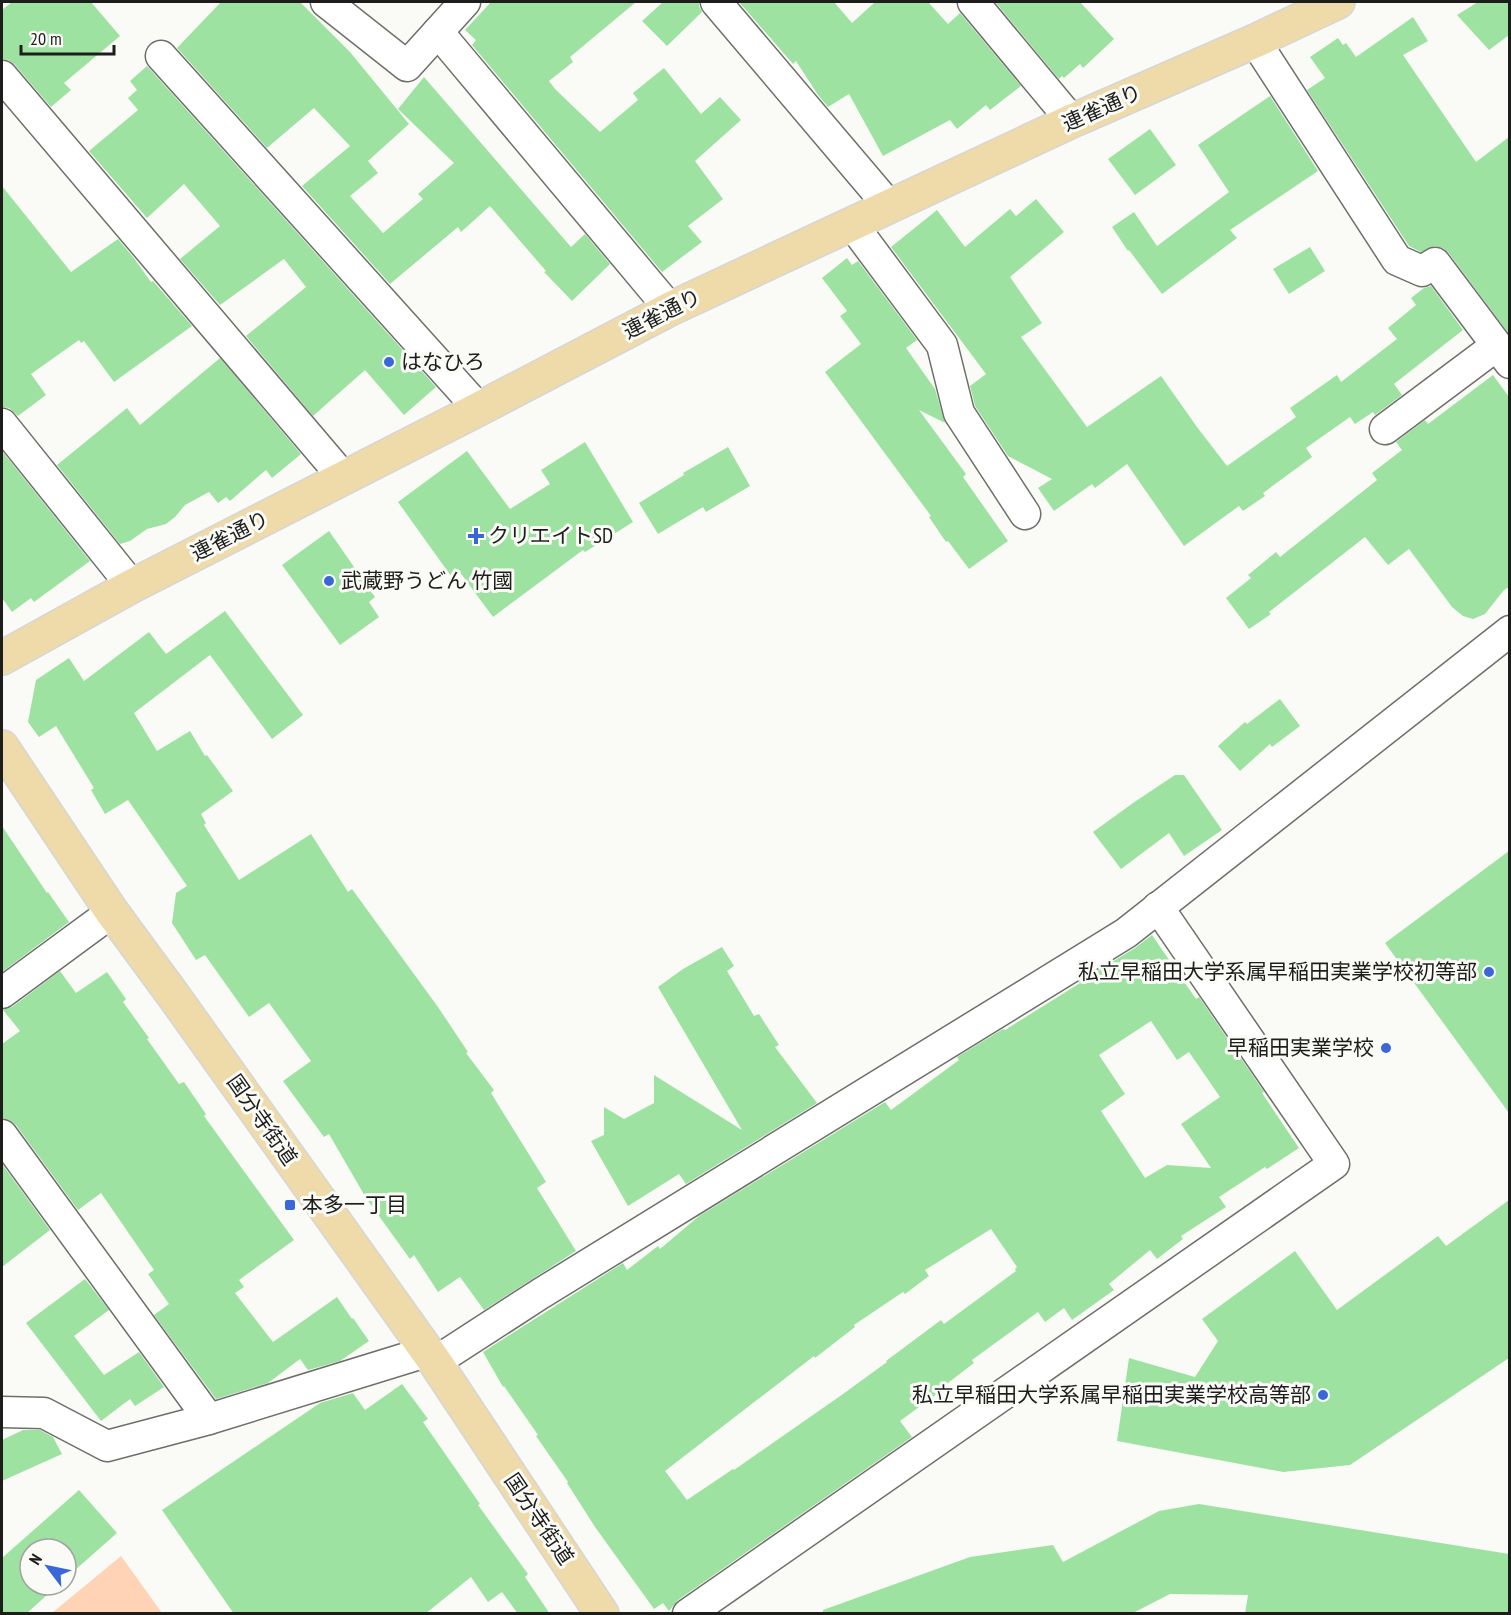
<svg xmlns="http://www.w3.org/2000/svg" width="1511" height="1615" viewBox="0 0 1511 1615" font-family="'PT Sans Narrow','Noto Sans JP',sans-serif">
<rect width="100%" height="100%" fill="#fafbf7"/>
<path fill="#fed3b6" d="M 121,1556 L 162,1613 L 52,1613 Z"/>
<g fill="#9ee2a1" fill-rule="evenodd">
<path d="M 12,2 L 91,2 L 120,36 L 64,83 L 71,90 L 51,107 L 15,65 L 8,60 L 2,59 L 2,10 Z"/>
<path d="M 221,2 L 300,2 L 350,52 L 409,124 L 368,161 L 378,173 L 350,196 L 383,233 L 423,199 L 418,194 L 454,163 L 398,109 L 424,77 L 571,247 L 585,234 L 610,264 L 572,301 L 544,272 L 546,271 L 490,206 L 461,232 L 458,227 L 390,284 L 302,186 L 350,146 L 314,108 L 267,148 L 177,48 Z"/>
<path d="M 491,2 L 636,2 L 570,57 L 573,62 L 549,81 L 555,89 L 600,132 L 638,100 L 633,93 L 664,68 L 701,114 L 720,97 L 741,120 L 695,161 L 723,199 L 688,226 L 702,242 L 662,272 L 472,45 L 476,40 L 465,30 Z"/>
<path d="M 663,2 L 699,2 L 699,6 L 702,12 L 667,46 L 642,21 Z"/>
<path d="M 739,2 L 834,2 L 852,23 L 875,2 L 928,2 L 948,24 L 960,13 L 1021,86 L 990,110 L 986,105 L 957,129 L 950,120 L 883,156 L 849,94 L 828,107 L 818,95 L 796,61 L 793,64 Z"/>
<path d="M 997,2 L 1080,2 L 1114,39 L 1083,68 L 1080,64 L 1064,78 L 1062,76 L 1059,79 L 996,3 Z"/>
<path d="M 1478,2 L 1509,2 L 1509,35 L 1489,50 L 1457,15 Z"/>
<path d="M 1413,17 L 1428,41 L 1403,55 L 1476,162 L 1509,137 L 1509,334 L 1448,252 L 1443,248 L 1435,246 L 1421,252 L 1409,246 L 1307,90 L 1325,78 L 1310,57 L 1338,38 L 1343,45 L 1346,43 L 1356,57 Z"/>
<path d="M 147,66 L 436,387 L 404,415 L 365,370 L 313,416 L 246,336 L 306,287 L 284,259 L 220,305 L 180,259 L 220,226 L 184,184 L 147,218 L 89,151 L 138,110 L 128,98 L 137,90 L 130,81 Z"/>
<path d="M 1270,96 L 1318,171 L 1230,230 L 1237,238 L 1162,294 L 1129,250 L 1128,251 L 1112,227 L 1134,212 L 1157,246 L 1229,192 L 1198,145 Z"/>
<path d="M 1150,129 L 1176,165 L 1135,195 L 1108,159 Z"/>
<path d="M 2,186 L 71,272 L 118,239 L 133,257 L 151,282 L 153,281 L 192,326 L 114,382 L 84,341 L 81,343 L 79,340 L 31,374 L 46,395 L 18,416 L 9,408 L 2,407 Z"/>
<path d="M 1036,199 L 1064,232 L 1010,277 L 1042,323 L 1021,337 L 1087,427 L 1161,376 L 1197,427 L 1227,466 L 1296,417 L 1290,408 L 1337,375 L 1341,382 L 1397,339 L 1388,328 L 1416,305 L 1411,298 L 1424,288 L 1431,286 L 1463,330 L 1394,384 L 1402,395 L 1375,415 L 1373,412 L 1355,424 L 1350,417 L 1306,448 L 1312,457 L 1263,493 L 1265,496 L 1243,511 L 1239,506 L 1184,546 L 1127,464 L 1095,488 L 1092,484 L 1054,511 L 1038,488 L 1052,479 L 1008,456 L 975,406 L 970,386 L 986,374 L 891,247 L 937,210 L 965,247 L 1010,209 L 1016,216 Z"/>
<path d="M 1310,247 L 1325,271 L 1289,294 L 1273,269 Z"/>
<path d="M 847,258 L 852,265 L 858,261 L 917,340 L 906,348 L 935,389 L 945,423 L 919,410 L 966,474 L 963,477 L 1008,541 L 969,569 L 948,541 L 946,542 L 929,517 L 931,516 L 825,372 L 861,344 L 840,316 L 847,311 L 822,278 Z"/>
<path d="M 220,358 L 301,454 L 272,478 L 266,470 L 230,501 L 226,497 L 218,503 L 209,492 L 185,505 L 175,517 L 166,524 L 147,529 L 130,541 L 120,544 L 57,465 L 127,408 L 140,425 Z"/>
<path d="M 1493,375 L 1509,397 L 1509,587 L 1504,590 L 1485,614 L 1473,619 L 1463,616 L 1452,607 L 1409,549 L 1388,565 L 1365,537 L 1269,612 L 1271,614 L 1249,629 L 1226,598 L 1251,578 L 1248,575 L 1276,552 L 1280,557 L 1377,480 L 1372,473 L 1402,450 L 1396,442 L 1425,420 L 1428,424 Z"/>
<path d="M 585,442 L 633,522 L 585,552 L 583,550 L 493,617 L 459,571 L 451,576 L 398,502 L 467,451 L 510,509 L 550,484 L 541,470 Z"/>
<path d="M 728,447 L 750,486 L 706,512 L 703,507 L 658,534 L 639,503 L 684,475 L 683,473 Z"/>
<path d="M 2,451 L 90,561 L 34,602 L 31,598 L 12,612 L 2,598 Z"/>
<path d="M 329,531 L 375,597 L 369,602 L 379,617 L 340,645 L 282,565 Z"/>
<path d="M 225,611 L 303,715 L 272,739 L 210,655 L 134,713 L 157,751 L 190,731 L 205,756 L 207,755 L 233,791 L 201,814 L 206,823 L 204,825 L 239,880 L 311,834 L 348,892 L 352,889 L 376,922 L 438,1007 L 468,1052 L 466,1053 L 494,1090 L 491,1093 L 546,1182 L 537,1188 L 576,1251 L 484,1310 L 460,1277 L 438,1292 L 414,1255 L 410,1259 L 366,1198 L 329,1134 L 324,1137 L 283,1081 L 311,1061 L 269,1003 L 249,1017 L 205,955 L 196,960 L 172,923 L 176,893 L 187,886 L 128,800 L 105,814 L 91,790 L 94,788 L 56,726 L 39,737 L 28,722 L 36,680 L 69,658 L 84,681 L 149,632 L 166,654 Z"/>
<path d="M 1280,699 L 1300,726 L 1272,747 L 1270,744 L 1240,771 L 1218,746 L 1245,722 L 1247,724 Z"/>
<path d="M 1175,775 L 1184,775 L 1222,830 L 1184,856 L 1169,833 L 1121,869 L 1093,832 L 1133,803 Z"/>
<path d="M 2,826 L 47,893 L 48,892 L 69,922 L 2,972 Z"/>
<path d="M 1509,851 L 1509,1113 L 1385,943 Z"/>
<path d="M 1152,935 L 1196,999 L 1199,997 L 1264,1092 L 1262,1093 L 1299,1148 L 1267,1169 L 1265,1167 L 1219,1197 L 1226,1207 L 1181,1236 L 1183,1239 L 1157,1259 L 1150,1250 L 1109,1284 L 1114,1290 L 1072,1320 L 1064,1308 L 1045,1322 L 1038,1312 L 972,1360 L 974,1363 L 944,1386 L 945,1388 L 900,1421 L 912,1437 L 678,1600 L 669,1611 L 663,1603 L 654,1609 L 595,1527 L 567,1483 L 568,1482 L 536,1436 L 538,1435 L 504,1386 L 503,1387 L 483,1352 L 623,1263 L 627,1270 L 658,1246 L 660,1249 L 699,1216 L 885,1102 L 891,1110 L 959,1060 L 957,1057 L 1003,1029 L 1005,1030 L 1080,983 L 1079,982 L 1135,948 ZM 1151,1021 L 1177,1060 L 1189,1052 L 1220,1097 L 1181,1124 L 1211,1168 L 1167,1165 L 1145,1178 L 1101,1111 L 1125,1094 L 1099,1055 ZM 991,1229 L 1017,1267 L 1015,1269 L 1016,1271 L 944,1324 L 941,1320 L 886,1361 L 887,1362 L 843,1394 L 734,1470 L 733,1469 L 687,1500 L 665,1471 L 814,1356 L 815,1358 L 855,1327 L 854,1325 L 903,1292 L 905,1294 L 929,1276 L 925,1270 Z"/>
<path d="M 722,947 L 734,966 L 727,971 L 754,1016 L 759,1014 L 779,1045 L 775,1047 L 817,1103 L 686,1184 L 679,1174 L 628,1206 L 591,1141 L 604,1135 L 604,1107 L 624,1119 L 654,1103 L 654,1075 L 742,1130 L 658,987 L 683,969 Z"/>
<path d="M 60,971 L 76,993 L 107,972 L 126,999 L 123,1002 L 149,1038 L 147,1039 L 179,1084 L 184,1082 L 206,1114 L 204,1116 L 294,1240 L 239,1280 L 244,1287 L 235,1293 L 273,1342 L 337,1297 L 352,1319 L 353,1318 L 369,1341 L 340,1361 L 308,1370 L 300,1359 L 268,1383 L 216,1399 L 154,1315 L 169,1304 L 148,1274 L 154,1270 L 101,1193 L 78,1210 L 16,1125 L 9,1120 L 2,1118 L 2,1044 L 20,1031 L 3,1010 L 12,1007 Z"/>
<path d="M 2,1164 L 50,1230 L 2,1267 Z"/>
<path d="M 1509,1200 L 1509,1358 L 1350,1465 L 1283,1472 L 1117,1441 L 1129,1358 L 1195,1377 L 1218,1341 L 1202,1319 L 1295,1251 L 1337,1310 L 1438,1236 L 1446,1246 Z"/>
<path d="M 85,1279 L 109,1310 L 74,1336 L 104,1375 L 139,1352 L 164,1387 L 135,1406 L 130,1399 L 101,1421 L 26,1323 Z"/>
<path d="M 402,1384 L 428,1419 L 423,1422 L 480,1504 L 478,1505 L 528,1574 L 525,1577 L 550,1614 L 518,1614 L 502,1592 L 488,1602 L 471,1577 L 425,1614 L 234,1614 L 162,1510 L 320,1403 L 353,1393 L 365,1410 Z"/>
<path d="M 23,1430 L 40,1430 L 53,1437 L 62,1454 L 2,1481 L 2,1440 Z"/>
<path d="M 79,1490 L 117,1533 L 66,1578 L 66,1549 L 30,1549 L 30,1585 L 58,1585 L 26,1614 L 2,1614 L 2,1558 Z"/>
<path d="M 1199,1504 L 1509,1554 L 1509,1614 L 1245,1614 L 1248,1595 L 1170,1594 L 1131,1614 L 823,1614 L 823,1610 L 970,1557 L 1053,1545 L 1063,1562 L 1159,1511 Z"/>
</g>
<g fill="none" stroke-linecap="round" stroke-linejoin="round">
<defs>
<g id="minor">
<path d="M 326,2 L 407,66 L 465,2"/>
<path d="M 716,2 L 889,206"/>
<path d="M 973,2 L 1072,121"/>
<path d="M 438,32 L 670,309"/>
<path d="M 1255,41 L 1397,260 L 1422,271 L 1435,263 L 1510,363"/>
<path d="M 161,56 L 479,409"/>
<path d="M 2,76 L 343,477"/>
<path d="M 852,224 L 942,345 L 959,413 L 1025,514"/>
<path d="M 2,424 L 132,586"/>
<path d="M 1385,429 L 1496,346"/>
<path d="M 2,993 L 112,912"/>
<path d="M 2,1135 L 209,1419"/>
<path d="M 435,1362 L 540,1294 L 1126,933 L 1510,631"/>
<path d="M 2,1412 L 44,1413 L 107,1446 L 209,1419 L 426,1352"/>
<path d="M 688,1614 L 1334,1164 L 1158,907"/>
</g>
<g id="major">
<path d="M 2,658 L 132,586 L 473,412 L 670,309 L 1072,121 L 1255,41 L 1338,2"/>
<path d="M 2,747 L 112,912 L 173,995 L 435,1362 L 602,1614"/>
</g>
</defs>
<use href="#minor" stroke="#6e6f6b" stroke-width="33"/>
<use href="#major" stroke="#d6d6d6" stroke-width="36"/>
<use href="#minor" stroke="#fff" stroke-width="30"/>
<use href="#major" stroke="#efdaa9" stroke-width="33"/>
</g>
<g fill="#3967d7" stroke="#fafbf7" stroke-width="2">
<circle cx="389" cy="362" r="6"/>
<path d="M473 527h6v6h6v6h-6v6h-6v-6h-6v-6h6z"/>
<circle cx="329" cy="581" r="6"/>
<circle cx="1489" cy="972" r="6"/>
<circle cx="1386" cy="1048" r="6"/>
<rect x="284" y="1199" width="12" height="12" rx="3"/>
<circle cx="1323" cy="1395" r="6"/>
</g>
<g text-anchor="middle" stroke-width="6" stroke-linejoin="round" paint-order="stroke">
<g font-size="21" fill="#1d1e1c" stroke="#fafbf7">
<text transform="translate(1102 108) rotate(-24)" y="7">連雀通り</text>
<text transform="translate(662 314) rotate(-27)" y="7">連雀通り</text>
<text transform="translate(230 536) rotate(-27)" y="7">連雀通り</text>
<text transform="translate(262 1120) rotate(55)" y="7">国分寺街道</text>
<text transform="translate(539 1519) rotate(56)" y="7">国分寺街道</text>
</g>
<g font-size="21" fill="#1d1e1c" stroke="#fafbf7" text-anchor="start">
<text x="401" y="369">はなひろ</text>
<text x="488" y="543">クリエイトSD</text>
<text x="341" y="588">武蔵野うどん 竹國</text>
<text x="1477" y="979" text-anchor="end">私立早稲田大学系属早稲田実業学校初等部</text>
<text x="1374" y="1055" text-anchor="end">早稲田実業学校</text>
<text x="302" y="1212">本多一丁目</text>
<text x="1311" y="1402" text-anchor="end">私立早稲田大学系属早稲田実業学校高等部</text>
</g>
</g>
<rect width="1511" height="1615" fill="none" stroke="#1d1e1c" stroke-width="6"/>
<g transform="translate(48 1567) rotate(302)"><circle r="28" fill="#fafbf7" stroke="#a2a39f" stroke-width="1.5"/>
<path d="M0-4.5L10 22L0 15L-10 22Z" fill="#3967d7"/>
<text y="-9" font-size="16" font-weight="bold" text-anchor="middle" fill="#1d1e1c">N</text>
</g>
<path d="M21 45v9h93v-9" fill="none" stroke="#1d1e1c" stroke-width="3"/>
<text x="30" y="45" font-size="18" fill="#1d1e1c" stroke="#fafbf7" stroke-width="4.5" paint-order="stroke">20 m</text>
</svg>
